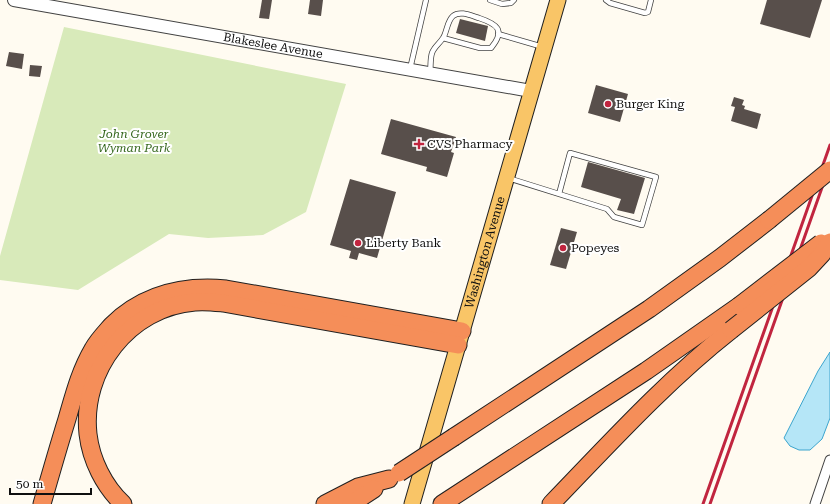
<svg xmlns="http://www.w3.org/2000/svg" width="830" height="504" viewBox="0 0 830 504" font-family="'Roboto Serif',serif">
<rect width="100%" height="100%" fill="#fffbf1"/>
<path fill="#d8eaba" d="M 64,27 L 346,84 L 306,212 L 263,235 L 208,238 L 169,234 L 78,290 L 0,280 L 0,256 Z"/>
<path fill="#b5e6f7" stroke="#3ca5ce" d="M 830,352 L 830,418 L 822,439 L 810,450 L 799,450 L 790,446 L 784,438 L 818,371 Z"/>
<g fill="#584f4b">
<path d="M 262,0 L 272,0 L 269,19 L 259,18 Z"/>
<path d="M 310,0 L 323,0 L 321,16 L 308,14 Z"/>
<path d="M 767,0 L 822,0 L 810,38 L 760,24 Z"/>
<path d="M 460,19 L 488,26 L 485,41 L 456,33 Z"/>
<path d="M 9,52 L 24,54 L 22,69 L 6,66 Z"/>
<path d="M 30,65 L 42,66 L 40,77 L 29,76 Z"/>
<path d="M 596,85 L 628,94 L 620,122 L 588,113 Z"/>
<path d="M 734,97 L 744,100 L 742,105 L 745,106 L 744,109 L 761,114 L 757,129 L 731,121 L 735,107 L 731,106 Z"/>
<path d="M 391,119 L 456,137 L 451,152 L 454,153 L 447,177 L 426,171 L 427,167 L 381,154 Z"/>
<path d="M 588,162 L 645,178 L 634,214 L 617,210 L 621,199 L 581,187 Z"/>
<path d="M 350,179 L 396,192 L 377,258 L 359,253 L 357,260 L 349,258 L 351,251 L 330,245 Z"/>
<path d="M 561,228 L 577,232 L 566,269 L 550,265 Z"/>
</g>
<g fill="none" stroke-linecap="round" stroke-linejoin="round">
<defs>
<g id="service">
<path d="M 490,0 L 502,4 L 511,3 L 514,0"/>
<path d="M 606,0 L 610,3 L 645,13 L 648,12 L 651,0"/>
<path d="M 498,34 L 543,47"/>
<path d="M 410,69 L 426,0"/>
<path d="M 430,72 C 431,66 430,59 432,53 C 434,47 440,43 443,38 C 447,32 447,21 453,16 C 460,10 472,16 479,18 C 497,24 506,30 491,48 L 480,48 L 443,38"/>
<path d="M 508,178 L 607,209 L 614,217 L 642,225 L 656,177 L 570,153 L 559,194"/>
</g>
<path id="minor" d="M 815,504 L 830,460"/>
<g id="tertiary">
<path id="s1" d="M 14,0 L 531,91"/>
</g>
<g id="primary">
<path id="s2" d="M 412,504 L 558,0"/>
</g>
<g id="motorway">
<path d="M 454,437 L 649,309 L 720,258 L 769,220"/>
<path d="M 42,504 C 50,476 58,448 67,419 C 74,395 80,371 93,349 C 98,340 105,333 112,325 C 144,294 184,285 226,289 L 462,331"/>
<path d="M 123,504 C 104,486 91,460 88,434 C 81,370 129,307 195,302 C 204,301 213,302 223,303 L 458,345"/>
<path d="M 325,504 L 358,487 L 389,479"/>
<path d="M 351,504 L 374,489"/>
<path d="M 442,504 L 646,371 L 739,306"/>
<path d="M 551,504 C 609,444 665,382 731,330"/>
</g>
</defs>
<use href="#service" stroke="#424242" stroke-width="6"/>
<use href="#minor" stroke="#424242" stroke-width="11"/>
<use href="#tertiary" stroke="#424242" stroke-width="14"/>
<use href="#primary" stroke="#202020" stroke-width="17"/>
<use href="#motorway" stroke="#202020" stroke-width="19"/>
<use href="#service" stroke="#fff" stroke-width="4.5"/>
<use href="#minor" stroke="#fff" stroke-width="9"/>
<use href="#tertiary" stroke="#fff" stroke-width="12"/>
<use href="#primary" stroke="#f9c567" stroke-width="15"/>
<use href="#motorway" stroke="#f58e59" stroke-width="17"/>
<g stroke="#c1253f" stroke-width="3">
<path d="M 703,504 L 830,145"/>
<path d="M 710,504 L 830,165"/>
</g>
<defs>
<g id="motorway-bridge">
<path d="M 769,220 L 830,170"/>
<path d="M 739,306 L 821,243"/>
<path d="M 731,330 L 809,268 L 822,254 L 830,242"/>
<path d="M 399,473 L 454,437"/>
</g>
</defs>
<use href="#motorway-bridge" stroke="#202020" stroke-width="19" stroke-linecap="butt"/>
<use href="#motorway-bridge" stroke="#f58e59" stroke-width="17"/>
</g>
<g fill="#c1253f" stroke="#fff" stroke-width="1.5">
<circle cx="608" cy="104" r="4"/>
<path d="M417 138h4v4h4v4h-4v4h-4v-4h-4v-4h4z"/>
<circle cx="358" cy="243" r="4"/>
<circle cx="563" cy="248" r="4"/>
</g>
<g text-anchor="middle" stroke-width="4" stroke-linejoin="round" paint-order="stroke">
<g font-size="12" fill="#0f0f0f" stroke="#fff">
<text dy="4" stroke="none"><textPath href="#s1" startOffset="263">Blakeslee Avenue</textPath></text>
<text dy="4" stroke="none"><textPath href="#s2" startOffset="262">Washington Avenue</textPath></text>
</g>
<g font-size="12" fill="#0f0f0f" stroke="#fff" text-anchor="start">
<text x="616" y="108">Burger King</text>
<text x="427" y="148">CVS Pharmacy</text>
<text x="366" y="247">Liberty Bank</text>
<text x="571" y="252">Popeyes</text>
</g>
<g font-size="12" font-style="italic" fill="#36681e" stroke="#fff">
<text x="134" y="138">John Grover<tspan x="134" dy="14">Wyman Park</tspan></text>
</g>
</g>
<path d="M10 488v6h81v-6" fill="none" stroke="#0f0f0f" stroke-width="2"/>
<text x="16" y="488" font-size="12" fill="#0f0f0f" stroke="#ffffff" stroke-width="3" paint-order="stroke">50 m</text>
</svg>
